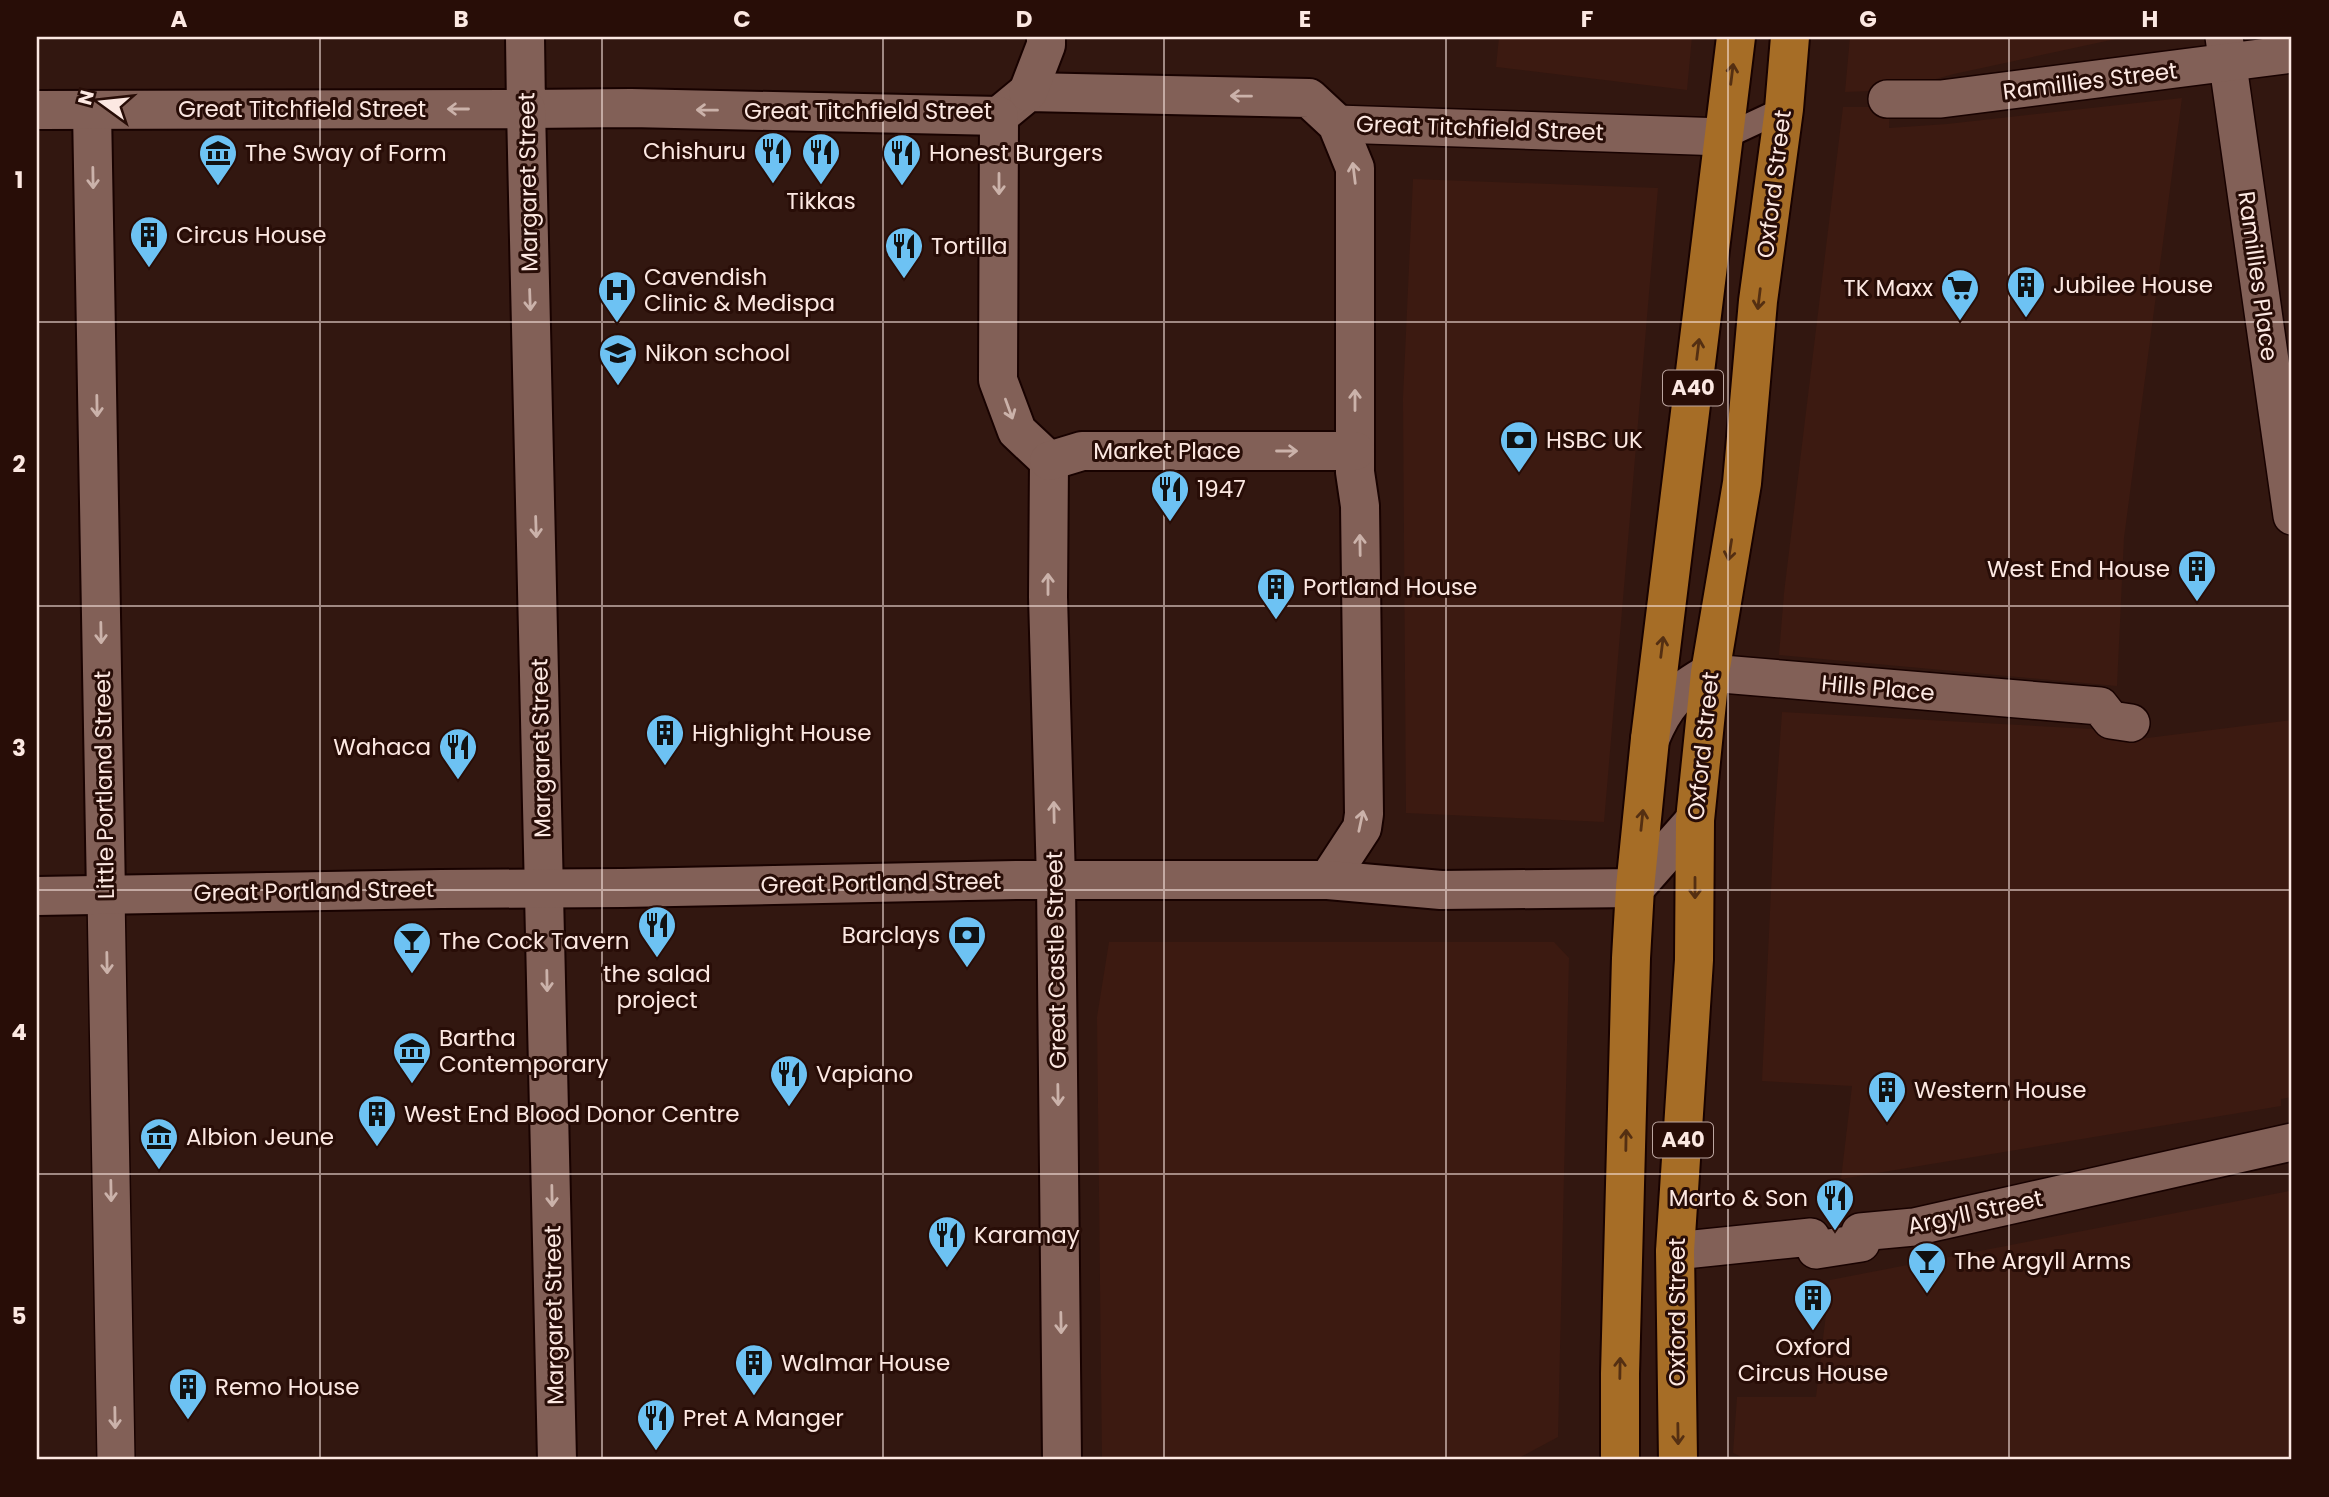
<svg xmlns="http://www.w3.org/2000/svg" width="2329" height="1497" viewBox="0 0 2329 1497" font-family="Poppins,sans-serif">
<rect width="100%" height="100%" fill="#321710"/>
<g fill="#3c1a11">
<path d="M 1499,37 L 1692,37 L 1687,90 L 1496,67 Z"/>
<path d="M 1850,37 L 2125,37 L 1954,74 L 1896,90 L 1845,92 Z"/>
<path d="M 2182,98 L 2124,538 L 2117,686 L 1779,655 L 1784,593 L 1843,107 L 1890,107 L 1889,128 L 1947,124 Z"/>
<path d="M 1413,179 L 1658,188 L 1604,822 L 1406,813 L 1403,398 Z"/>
<path d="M 1782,712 L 2110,730 L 2123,741 L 2292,720 L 2292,1097 L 2281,1099 L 2281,1106 L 1841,1179 L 1852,1086 L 1762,1081 L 1774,827 Z"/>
<path d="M 1109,942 L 1554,942 L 1569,958 L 1558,1437 L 1515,1460 L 1102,1460 L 1097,1017 Z"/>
<path d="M 2289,1191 L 2292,1192 L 2292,1460 L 1748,1460 L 1733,1453 L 1737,1397 L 1816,1397 L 1830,1280 Z"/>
</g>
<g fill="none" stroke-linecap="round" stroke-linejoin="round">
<defs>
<path id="service" d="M 1724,137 L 1784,109"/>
<g id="pedestrian">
<path d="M 2224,37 L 2292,516"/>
<path d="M 1887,99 L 1941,99 L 2292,54"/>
<path d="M 1337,124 L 1724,137"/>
<path d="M 1710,673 L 2100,706 L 2111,720 L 2131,723"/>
<path d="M 106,895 L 116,1460"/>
<path d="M 1675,1251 L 1811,1237 L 1816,1250 L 1861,1243 L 1860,1232 L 1914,1227 L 2292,1142"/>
</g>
<g id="minor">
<path d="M 525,37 L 526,109 L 631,108 L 999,116 L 1028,92 L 1309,98 L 1337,124 L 1355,168 L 1355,472 L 1360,506 L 1364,814 L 1362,828 L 1328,880"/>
<path d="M 1028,92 L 1046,45 L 1046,37"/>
<path d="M 92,110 L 106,895"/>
<path d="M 999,116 L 998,380 L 1017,431 L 1049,461"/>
<path d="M 1049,461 L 1048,597 L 1056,880 L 1062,1460"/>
<path d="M 1049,461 L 1082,451 L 1355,451"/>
<path d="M 1650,739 C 1665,703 1676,692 1710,673"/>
</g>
<path id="tertiary" d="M 37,110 L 526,109 L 557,1460"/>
<path id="secondary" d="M 37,896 L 441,889 L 623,888 L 1016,880 L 1328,880 L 1441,890 L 1635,888 L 1695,820"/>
<g id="primary">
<path d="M 1620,1460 L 1620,1374 L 1631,958 L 1635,888 L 1650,739 L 1736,37"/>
<path d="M 1678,1460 L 1675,1251 L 1694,960 L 1695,820 L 1710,673 L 1742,483 L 1758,301 L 1784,109 L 1790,37"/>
</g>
</defs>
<use href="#service" stroke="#180200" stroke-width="28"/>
<use href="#pedestrian" stroke="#180200" stroke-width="40"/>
<use href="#minor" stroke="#180200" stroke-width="42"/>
<use href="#tertiary" stroke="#180200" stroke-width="42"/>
<use href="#secondary" stroke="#180200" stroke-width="42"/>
<use href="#primary" stroke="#180200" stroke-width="42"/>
<use href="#service" stroke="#826057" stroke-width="24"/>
<use href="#pedestrian" stroke="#826057" stroke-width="37"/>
<use href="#minor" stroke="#826057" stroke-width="38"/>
<use href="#tertiary" stroke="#826057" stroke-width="38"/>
<use href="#secondary" stroke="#826057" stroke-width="38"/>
<use href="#primary" stroke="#a66d26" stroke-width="38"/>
</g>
<defs><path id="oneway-shaft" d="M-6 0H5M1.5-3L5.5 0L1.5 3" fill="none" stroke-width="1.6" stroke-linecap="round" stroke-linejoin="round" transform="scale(1.75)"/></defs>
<g stroke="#542f12">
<use href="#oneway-shaft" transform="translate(1732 74) rotate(-83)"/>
<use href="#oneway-shaft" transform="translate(1759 299) rotate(97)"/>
<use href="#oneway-shaft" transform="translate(1698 349) rotate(-83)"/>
<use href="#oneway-shaft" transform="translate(1730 550) rotate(99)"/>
<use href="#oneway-shaft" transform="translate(1662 647) rotate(-83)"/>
<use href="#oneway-shaft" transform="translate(1642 820) rotate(-84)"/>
<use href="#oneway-shaft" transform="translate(1695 888) rotate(90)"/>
<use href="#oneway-shaft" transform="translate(1626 1140) rotate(-89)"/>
<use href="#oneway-shaft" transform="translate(1620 1368) rotate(-89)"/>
<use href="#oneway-shaft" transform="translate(1678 1434) rotate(89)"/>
</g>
<g stroke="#cbb2aa">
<use href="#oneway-shaft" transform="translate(1241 96) rotate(-179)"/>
<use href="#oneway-shaft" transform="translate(458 109) rotate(180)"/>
<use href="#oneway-shaft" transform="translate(707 110) rotate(-179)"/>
<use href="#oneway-shaft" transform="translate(1354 173) rotate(-97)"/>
<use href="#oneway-shaft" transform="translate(93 178) rotate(89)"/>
<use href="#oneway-shaft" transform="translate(999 184) rotate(90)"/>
<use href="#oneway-shaft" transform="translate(530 300) rotate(88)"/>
<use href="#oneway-shaft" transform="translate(1355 400) rotate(-90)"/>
<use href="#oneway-shaft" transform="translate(97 406) rotate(89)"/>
<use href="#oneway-shaft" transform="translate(1009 409) rotate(70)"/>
<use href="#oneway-shaft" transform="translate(1287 451)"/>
<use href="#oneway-shaft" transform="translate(536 527) rotate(88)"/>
<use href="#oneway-shaft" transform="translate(1360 545) rotate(-91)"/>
<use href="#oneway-shaft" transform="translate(1048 584) rotate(-90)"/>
<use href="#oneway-shaft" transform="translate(101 633) rotate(89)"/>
<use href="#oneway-shaft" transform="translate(1054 812) rotate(-91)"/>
<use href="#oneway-shaft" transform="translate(1361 821) rotate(-78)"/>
<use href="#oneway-shaft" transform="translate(107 963) rotate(89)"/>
<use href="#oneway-shaft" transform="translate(547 981) rotate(89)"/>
<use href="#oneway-shaft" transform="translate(1058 1095) rotate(89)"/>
<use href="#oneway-shaft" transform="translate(111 1191) rotate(89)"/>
<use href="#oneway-shaft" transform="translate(552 1196) rotate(89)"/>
<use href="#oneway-shaft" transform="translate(1061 1323) rotate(89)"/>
<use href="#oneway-shaft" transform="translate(115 1418) rotate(89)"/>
</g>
<path fill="none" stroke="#fce8e2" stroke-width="2" stroke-opacity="0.55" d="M 320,37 L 320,1460M 602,37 L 602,1460M 883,37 L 883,1460M 1164,37 L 1164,1460M 1446,37 L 1446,1460M 1728,37 L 1728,1460M 2009,37 L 2009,1460M 37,322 L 2292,322M 37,606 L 2292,606M 37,890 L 2292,890M 37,1174 L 2292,1174"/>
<defs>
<symbol id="restaurant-pin" viewBox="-11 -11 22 30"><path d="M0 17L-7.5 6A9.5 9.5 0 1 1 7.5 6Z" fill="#6dc2f3" stroke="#280d07"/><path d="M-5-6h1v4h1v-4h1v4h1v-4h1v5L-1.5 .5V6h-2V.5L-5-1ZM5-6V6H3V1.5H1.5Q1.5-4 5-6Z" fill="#111"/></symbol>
<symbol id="museum-pin" viewBox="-11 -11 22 30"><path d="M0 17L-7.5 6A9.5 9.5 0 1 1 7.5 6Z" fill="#6dc2f3" stroke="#280d07"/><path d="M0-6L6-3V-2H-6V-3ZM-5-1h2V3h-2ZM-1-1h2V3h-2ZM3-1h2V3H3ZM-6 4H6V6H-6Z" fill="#111"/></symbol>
<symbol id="building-pin" viewBox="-11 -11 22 30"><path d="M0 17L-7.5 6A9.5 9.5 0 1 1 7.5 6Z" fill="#6dc2f3" stroke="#280d07"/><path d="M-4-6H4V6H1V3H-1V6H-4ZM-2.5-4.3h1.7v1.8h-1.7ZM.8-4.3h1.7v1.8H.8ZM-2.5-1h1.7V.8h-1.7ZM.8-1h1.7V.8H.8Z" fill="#111"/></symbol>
<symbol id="supermarket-pin" viewBox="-11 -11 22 30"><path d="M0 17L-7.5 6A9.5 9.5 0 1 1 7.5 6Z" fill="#6dc2f3" stroke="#280d07"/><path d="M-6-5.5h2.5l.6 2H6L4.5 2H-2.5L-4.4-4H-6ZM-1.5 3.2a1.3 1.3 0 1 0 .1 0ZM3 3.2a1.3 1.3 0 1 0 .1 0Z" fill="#111"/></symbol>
<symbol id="hospital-pin" viewBox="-11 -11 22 30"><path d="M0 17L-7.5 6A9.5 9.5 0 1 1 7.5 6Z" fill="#6dc2f3" stroke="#280d07"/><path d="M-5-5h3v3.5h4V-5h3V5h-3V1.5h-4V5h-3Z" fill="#111"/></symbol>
<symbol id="school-pin" viewBox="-11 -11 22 30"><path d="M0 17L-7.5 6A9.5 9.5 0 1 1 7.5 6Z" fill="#6dc2f3" stroke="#280d07"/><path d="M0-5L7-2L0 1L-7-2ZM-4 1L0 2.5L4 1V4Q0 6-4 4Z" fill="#111"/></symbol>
<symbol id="bank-pin" viewBox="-11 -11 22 30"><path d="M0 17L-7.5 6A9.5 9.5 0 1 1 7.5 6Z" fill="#6dc2f3" stroke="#280d07"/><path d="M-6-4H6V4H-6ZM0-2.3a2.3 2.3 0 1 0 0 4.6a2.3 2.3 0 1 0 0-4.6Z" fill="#111"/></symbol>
<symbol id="bar-pin" viewBox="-11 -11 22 30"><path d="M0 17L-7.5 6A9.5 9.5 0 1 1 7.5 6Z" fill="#6dc2f3" stroke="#280d07"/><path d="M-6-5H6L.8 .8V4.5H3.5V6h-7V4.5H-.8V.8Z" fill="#111"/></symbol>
</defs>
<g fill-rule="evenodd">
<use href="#restaurant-pin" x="751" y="129" width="44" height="60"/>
<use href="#restaurant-pin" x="799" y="130" width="44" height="60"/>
<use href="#museum-pin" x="196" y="131" width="44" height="60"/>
<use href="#restaurant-pin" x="880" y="131" width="44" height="60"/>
<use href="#building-pin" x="127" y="213" width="44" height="60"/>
<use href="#restaurant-pin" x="882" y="224" width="44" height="60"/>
<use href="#building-pin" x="2004" y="263" width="44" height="60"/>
<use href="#supermarket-pin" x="1938" y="266" width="44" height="60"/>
<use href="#hospital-pin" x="595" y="268" width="44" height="60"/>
<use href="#school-pin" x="596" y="331" width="44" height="60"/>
<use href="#bank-pin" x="1497" y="418" width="44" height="60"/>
<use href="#restaurant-pin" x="1148" y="467" width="44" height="60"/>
<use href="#building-pin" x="2175" y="547" width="44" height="60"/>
<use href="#building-pin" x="1254" y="565" width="44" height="60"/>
<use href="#building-pin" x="643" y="711" width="44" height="60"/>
<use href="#restaurant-pin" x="436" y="725" width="44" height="60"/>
<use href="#restaurant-pin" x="635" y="903" width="44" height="60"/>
<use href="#bank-pin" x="945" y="913" width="44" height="60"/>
<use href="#bar-pin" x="390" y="919" width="44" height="60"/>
<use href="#museum-pin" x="390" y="1029" width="44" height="60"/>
<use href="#restaurant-pin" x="767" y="1052" width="44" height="60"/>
<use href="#building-pin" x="1865" y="1068" width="44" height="60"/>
<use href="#building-pin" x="355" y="1092" width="44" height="60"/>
<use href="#museum-pin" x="137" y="1115" width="44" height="60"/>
<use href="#restaurant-pin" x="1813" y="1176" width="44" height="60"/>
<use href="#restaurant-pin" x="925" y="1213" width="44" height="60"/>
<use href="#bar-pin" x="1905" y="1239" width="44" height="60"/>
<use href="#building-pin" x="1791" y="1276" width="44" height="60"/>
<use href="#building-pin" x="732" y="1341" width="44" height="60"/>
<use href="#building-pin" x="166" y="1365" width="44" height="60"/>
<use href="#restaurant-pin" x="634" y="1396" width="44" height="60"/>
</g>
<g text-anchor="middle" stroke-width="6" stroke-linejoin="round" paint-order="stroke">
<g fill="#280d07" stroke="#bca6a0" stroke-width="2">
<rect x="1663" y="370.5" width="60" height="35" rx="5"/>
<rect x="1653" y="1122.5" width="60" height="35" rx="5"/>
</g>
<g font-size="21" font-weight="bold" fill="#fce8e2">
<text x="1693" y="395">A40</text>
<text x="1683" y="1147">A40</text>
</g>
<g font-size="23" fill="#fce8e2" stroke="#280d07">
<text transform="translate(2090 81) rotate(-7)" y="8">Ramillies Street</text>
<text x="302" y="117">Great Titchfield Street</text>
<text x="868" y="119">Great Titchfield Street</text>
<text transform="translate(1480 128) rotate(2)" y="8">Great Titchfield Street</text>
<text transform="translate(528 182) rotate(-91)" y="8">Margaret Street</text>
<text transform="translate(1774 184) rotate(-83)" y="8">Oxford Street</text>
<text transform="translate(2258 276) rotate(82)" y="8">Ramillies Place</text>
<text x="1167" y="459">Market Place</text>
<text transform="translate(1878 688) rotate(5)" y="8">Hills Place</text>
<text transform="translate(1703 746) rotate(-84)" y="8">Oxford Street</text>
<text transform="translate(541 748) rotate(-91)" y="8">Margaret Street</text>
<text transform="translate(104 785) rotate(-91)" y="8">Little Portland Street</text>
<text transform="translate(881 883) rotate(-1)" y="8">Great Portland Street</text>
<text transform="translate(314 891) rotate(-1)" y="8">Great Portland Street</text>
<text transform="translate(1056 960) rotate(-91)" y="8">Great Castle Street</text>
<text transform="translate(1975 1212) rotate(-12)" y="8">Argyll Street</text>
<text transform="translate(1677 1312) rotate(-90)" y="8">Oxford Street</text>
<text transform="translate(554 1315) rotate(-91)" y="8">Margaret Street</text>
</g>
<g font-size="23" fill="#fce8e2" stroke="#280d07" text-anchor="start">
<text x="746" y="159" text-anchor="end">Chishuru</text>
<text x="245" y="161">The Sway of Form</text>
<text x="929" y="161">Honest Burgers</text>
<text x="821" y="209" text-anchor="middle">Tikkas</text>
<text x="176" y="243">Circus House</text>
<text x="931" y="254">Tortilla</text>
<text x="644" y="285">Cavendish<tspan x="644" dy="26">Clinic &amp; Medispa</tspan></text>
<text x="2053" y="293">Jubilee House</text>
<text x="1933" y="296" text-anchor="end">TK Maxx</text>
<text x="645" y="361">Nikon school</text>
<text x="1546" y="448">HSBC UK</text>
<text x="1197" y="497">1947</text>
<text x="2170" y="577" text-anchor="end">West End House</text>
<text x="1303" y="595">Portland House</text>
<text x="692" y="741">Highlight House</text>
<text x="431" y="755" text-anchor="end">Wahaca</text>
<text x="940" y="943" text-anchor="end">Barclays</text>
<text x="439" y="949">The Cock Tavern</text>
<text x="657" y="982" text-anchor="middle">the salad<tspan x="657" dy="26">project</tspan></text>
<text x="439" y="1046">Bartha<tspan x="439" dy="26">Contemporary</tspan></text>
<text x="816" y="1082">Vapiano</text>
<text x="1914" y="1098">Western House</text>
<text x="404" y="1122">West End Blood Donor Centre</text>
<text x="186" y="1145">Albion Jeune</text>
<text x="1808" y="1206" text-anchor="end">Marto &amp; Son</text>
<text x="974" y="1243">Karamay</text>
<text x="1954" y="1269">The Argyll Arms</text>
<text x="1813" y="1355" text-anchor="middle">Oxford<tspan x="1813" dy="26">Circus House</tspan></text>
<text x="781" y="1371">Walmar House</text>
<text x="215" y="1395">Remo House</text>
<text x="683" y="1426">Pret A Manger</text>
</g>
</g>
<rect width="2329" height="1497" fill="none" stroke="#280d07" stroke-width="77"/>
<g transform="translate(102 102) rotate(285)" stroke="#280d07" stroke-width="5" paint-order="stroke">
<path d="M0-5L12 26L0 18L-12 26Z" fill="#fce8e2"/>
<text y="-10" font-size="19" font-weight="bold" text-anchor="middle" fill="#fce8e2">N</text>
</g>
<rect x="38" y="38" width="2252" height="1420" fill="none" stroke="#fce8e2" stroke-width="2.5"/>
<g font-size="23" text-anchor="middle" font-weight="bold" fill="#fce8e2">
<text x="179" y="27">A</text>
<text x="461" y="27">B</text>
<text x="742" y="27">C</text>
<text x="1024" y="27">D</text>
<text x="1305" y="27">E</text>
<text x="1587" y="27">F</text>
<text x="1868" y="27">G</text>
<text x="2150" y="27">H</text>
<text x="19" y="188">1</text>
<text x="19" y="472">2</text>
<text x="19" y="756">3</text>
<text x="19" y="1040">4</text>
<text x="19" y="1324">5</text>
</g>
</svg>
